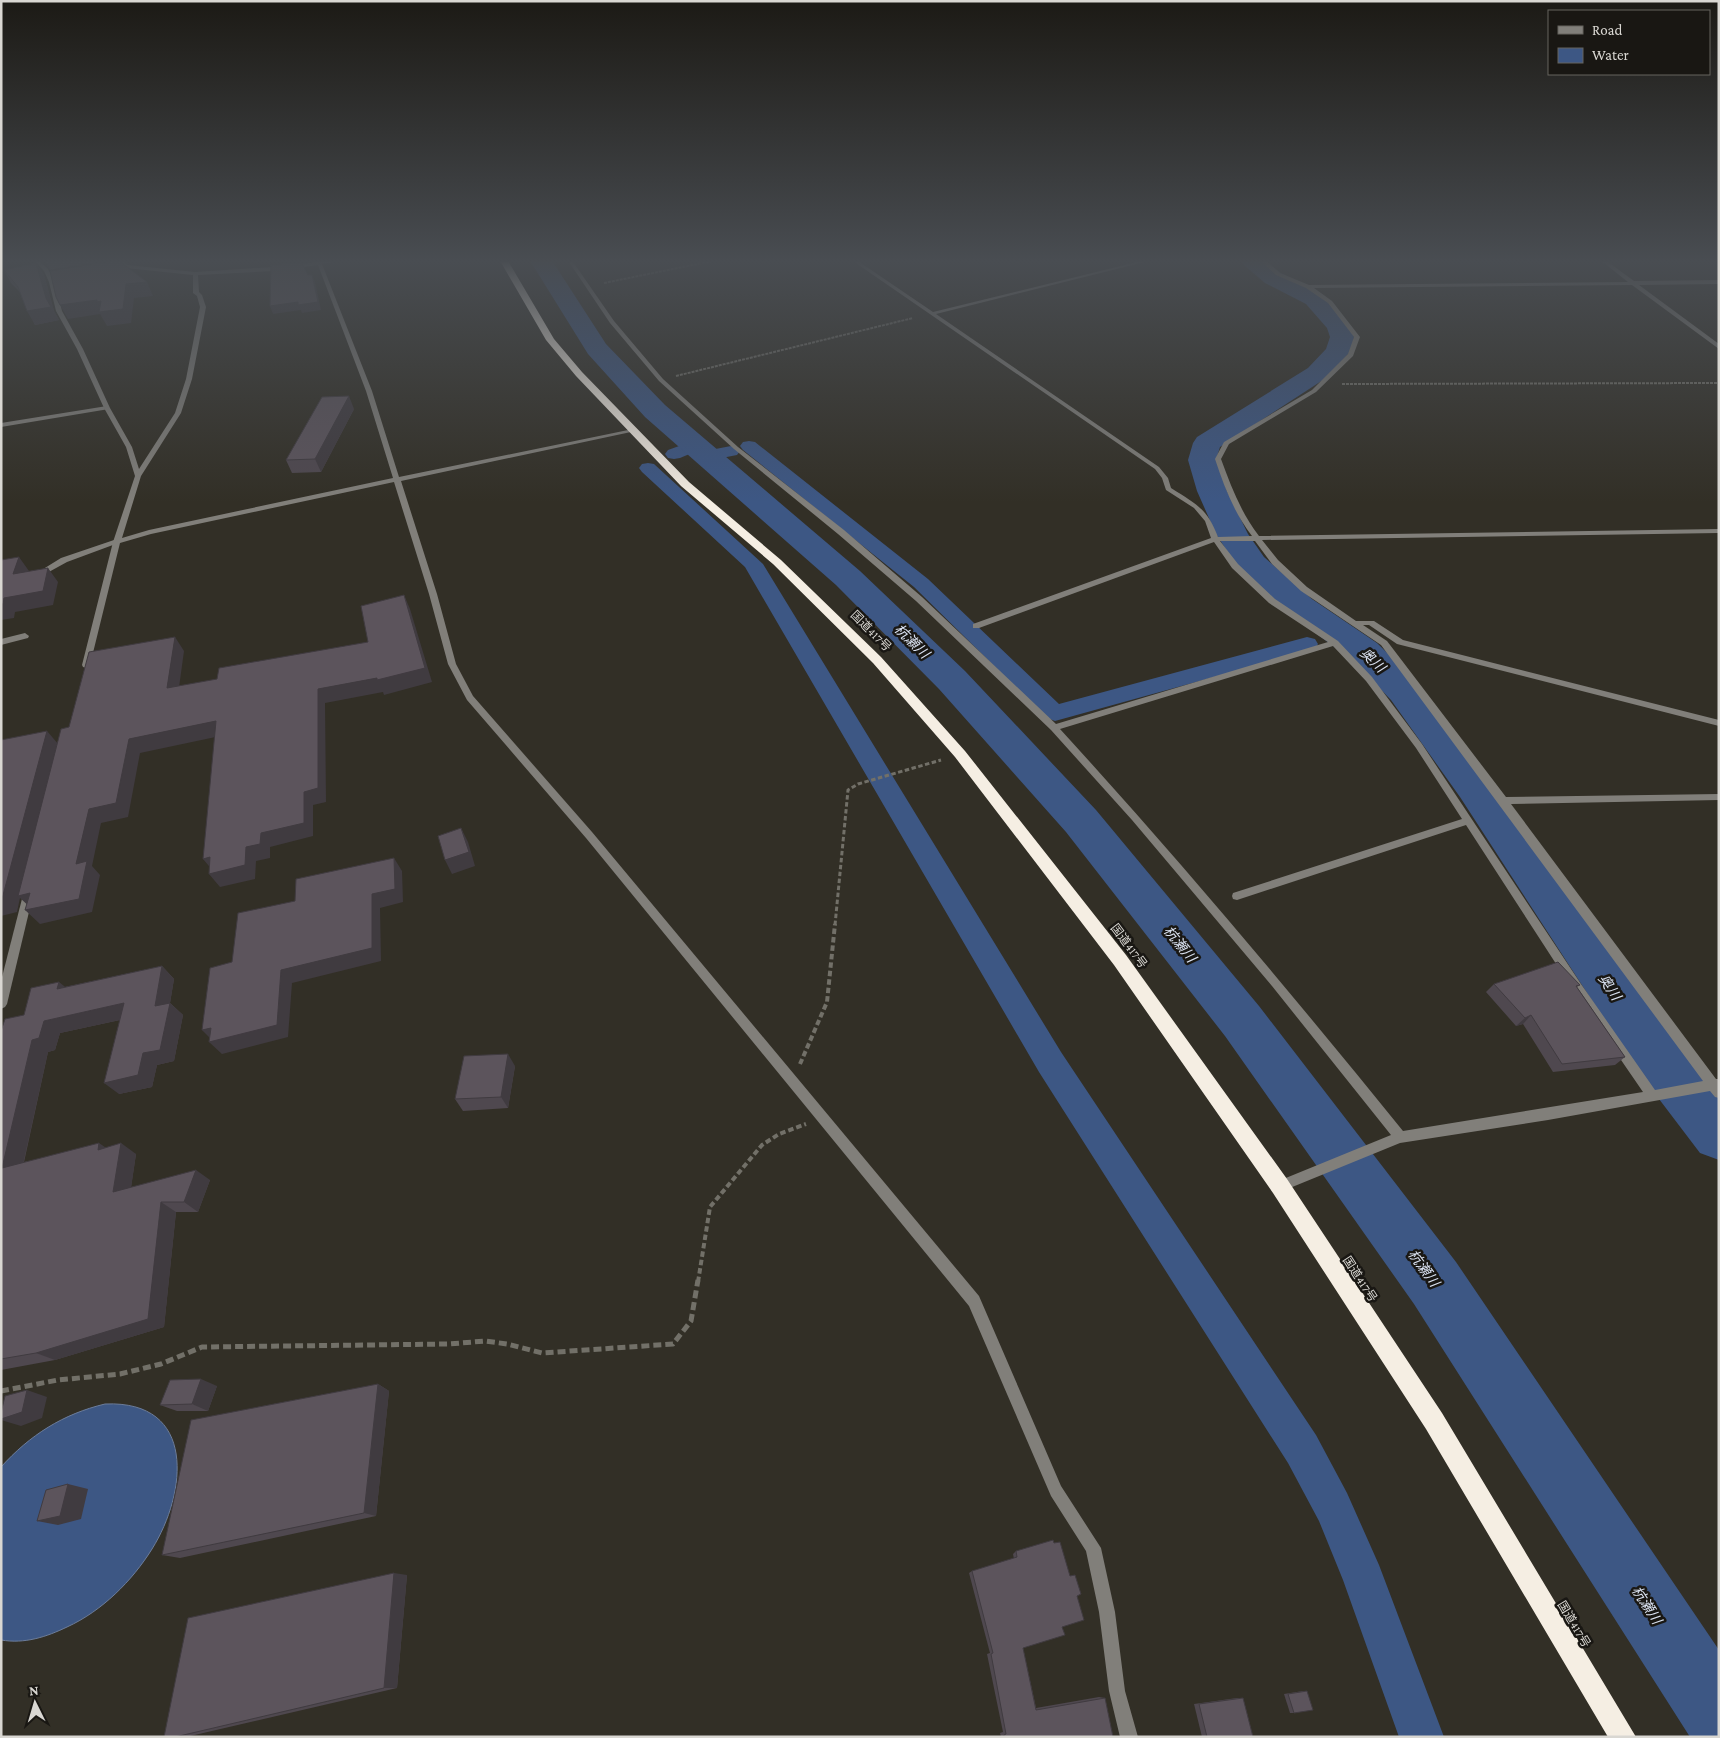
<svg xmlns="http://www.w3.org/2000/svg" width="1720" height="1738" viewBox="0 0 1720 1738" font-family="'Crimson Pro','Noto Sans JP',serif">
<rect width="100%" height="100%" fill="#322f26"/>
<path fill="#3d5784" stroke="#6c7d9b" d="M 105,1404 C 197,1400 187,1493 152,1549 C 132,1581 102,1611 67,1627 C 46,1637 25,1644 1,1640 L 1,1467 C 30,1435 63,1414 105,1404 Z"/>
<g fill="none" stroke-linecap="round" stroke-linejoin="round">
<g fill="#3d5784" fill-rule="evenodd">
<path d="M 693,441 L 699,442 L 702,446 L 699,450 L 680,458 L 674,459 L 668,458 L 665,454 L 668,450 Z"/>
<path d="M 749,441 L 755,442 L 928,579 L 1059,704 L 1307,637 L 1315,639 L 1318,644 L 1315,649 L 1055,721 L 1047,718 L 914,587 L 743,450 L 740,446 L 743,442 Z"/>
<path d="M 731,446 L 737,447 L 740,451 L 737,455 L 706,461 L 700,460 L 697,456 L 700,452 Z"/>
<path d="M 648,463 L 654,464 L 763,564 L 1061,1052 L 1316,1435 L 1347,1493 L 1379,1565 L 1444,1737 L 1399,1737 L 1343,1580 L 1319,1521 L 1288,1463 L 1039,1072 L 745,567 L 642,472 L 639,468 L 642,464 Z"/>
</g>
<g fill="#3d5784" fill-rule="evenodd">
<path d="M 529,259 L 551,259 L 606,344 L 665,405 L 860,571 L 965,671 L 1096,810 L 1259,1006 L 1456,1262 L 1719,1650 L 1719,1737 L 1690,1737 L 1414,1304 L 1225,1036 L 1066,832 L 939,689 L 836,585 L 645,417 L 588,354 Z"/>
<path d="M 1237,259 L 1262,259 L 1281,273 L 1322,294 L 1347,321 L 1354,337 L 1351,351 L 1326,378 L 1220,447 L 1216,460 L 1227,491 L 1248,534 L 1264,557 L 1312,599 L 1377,643 L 1417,682 L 1488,777 L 1673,1038 L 1719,1094 L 1719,1160 L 1700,1153 L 1637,1070 L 1460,797 L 1391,700 L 1351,659 L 1288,613 L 1240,571 L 1216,534 L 1197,491 L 1188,460 L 1193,443 L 1197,437 L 1308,368 L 1326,349 L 1330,337 L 1327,328 L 1306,304 L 1265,283 Z"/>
</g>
<g stroke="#727068" stroke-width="2" stroke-dasharray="3 1" stroke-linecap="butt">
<path d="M 604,283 L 722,259"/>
<path d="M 676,376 L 913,318"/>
<path d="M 1342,384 L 1719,383"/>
</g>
<path stroke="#727068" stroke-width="3" stroke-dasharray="4.5 2.5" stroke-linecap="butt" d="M 835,925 L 848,790 L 858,784 L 941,760"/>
<g stroke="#727068" stroke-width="4" stroke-dasharray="5.5 3" stroke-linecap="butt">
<path d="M 800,1064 L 827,1002 L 835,924"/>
<path d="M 698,1282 L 710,1207 L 762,1145 L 779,1134 L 806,1124"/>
</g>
<path stroke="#727068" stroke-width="5" stroke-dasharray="8 4" stroke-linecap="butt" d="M 1,1391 L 58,1380 L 120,1374 L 161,1364 L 202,1347 L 449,1344 L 485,1341 L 507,1344 L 542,1353 L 673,1344 L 691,1321 L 698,1280"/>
<g fill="#817f7a" fill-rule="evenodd">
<path d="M 107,406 L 109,407 L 109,409 L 1,427 L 1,423 Z"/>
<path d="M 114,540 L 121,542 L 67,562 L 47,573 L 44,573 L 40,571 L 61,558 Z"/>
<path d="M 25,633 L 29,636 L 28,638 L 1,645 L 1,639 Z"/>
</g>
<g fill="#817f7a" fill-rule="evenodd">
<path d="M 33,259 L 38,259 L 48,269 L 55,282 L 62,311 L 83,349 L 110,408 L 132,447 L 139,469 L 175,413 L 186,379 L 200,307 L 197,296 L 193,293 L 193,275 L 126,268 L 115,259 L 120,259 L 128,265 L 195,272 L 273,267 L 317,262 L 316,259 L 320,259 L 321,261 L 351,259 L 322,264 L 372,391 L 399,477 L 633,429 L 633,431 L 631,432 L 401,481 L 437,594 L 456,664 L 473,696 L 592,832 L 979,1296 L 1061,1486 L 1101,1548 L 1115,1612 L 1125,1691 L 1138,1737 L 1120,1737 L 1109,1691 L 1099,1612 L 1086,1551 L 1051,1496 L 969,1306 L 586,838 L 467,700 L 448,664 L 429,594 L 394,482 L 151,534 L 120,543 L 90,665 L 86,668 L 83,667 L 82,665 L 113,542 L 135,476 L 126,447 L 104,408 L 77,349 L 56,311 L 49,282 L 44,271 ZM 318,265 L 366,391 L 393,478 L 149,530 L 122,538 L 141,476 L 181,413 L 192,379 L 206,307 L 202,295 L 199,292 L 198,275 L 273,271 Z"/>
<path d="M 567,259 L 571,259 L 614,321 L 663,379 L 738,447 L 844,530 L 922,597 L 1056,724 L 1328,642 L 1269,603 L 1232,568 L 1214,542 L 979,628 L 973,628 L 973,624 L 1211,538 L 1205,521 L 1194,508 L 1166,490 L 1162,478 L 1155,469 L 850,259 L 855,259 L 933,312 L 1149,259 L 1157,259 L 936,314 L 1159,467 L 1168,478 L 1171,488 C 1196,504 1207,508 1218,537 L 1252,536 C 1234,513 1224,486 1215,459 L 1224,442 L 1312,390 L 1348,354 L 1354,337 L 1328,303 L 1306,288 L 1276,275 L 1259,259 L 1264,259 L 1280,273 L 1309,285 L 1628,282 L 1599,259 L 1604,259 L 1634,281 L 1719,280 L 1719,284 L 1639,285 L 1719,344 L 1719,349 L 1632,285 L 1314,288 L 1332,301 L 1360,337 L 1353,356 L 1316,392 L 1229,444 L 1221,459 C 1231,486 1241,513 1259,536 L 1719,529 L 1719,533 L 1262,540 L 1278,560 L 1307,587 L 1356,621 L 1374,621 L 1403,640 L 1719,720 L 1719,726 L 1397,644 L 1369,625 L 1363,625 L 1387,641 L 1506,797 L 1719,794 L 1719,800 L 1511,804 L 1716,1079 L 1719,1079 L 1719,1098 L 1715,1097 L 1710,1091 L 1548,1120 L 1400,1143 L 1280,1192 L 1276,1190 L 1274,1186 L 1276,1182 L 1391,1135 L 1272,986 L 1132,820 L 1051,730 L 916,601 L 838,534 L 734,449 L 659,381 L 610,323 ZM 1220,541 L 1255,541 L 1272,564 L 1301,591 L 1381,645 L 1703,1081 L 1655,1090 L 1581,984 L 1422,744 L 1372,677 L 1338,641 L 1275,599 L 1238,564 ZM 1333,646 L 1366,681 L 1416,748 L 1462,819 L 1233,893 L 1232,896 L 1233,899 L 1237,900 L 1466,825 L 1573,990 L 1643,1092 L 1403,1131 C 1292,994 1179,859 1060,729 Z"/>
<path d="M 29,887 L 33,888 L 34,891 L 7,1004 L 5,1007 L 1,1009 L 1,981 L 24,891 L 25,888 Z"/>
</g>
<path fill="#f5eee3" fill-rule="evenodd" d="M 499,259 L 507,259 L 554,339 L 582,372 L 689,482 L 781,560 L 881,657 L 965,751 L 1126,955 L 1287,1179 L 1442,1413 L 1636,1737 L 1608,1737 L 1426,1429 L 1273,1193 L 1114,965 L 955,757 L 873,663 L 773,564 L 681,486 L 576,376 L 546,340 Z"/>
</g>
<g fill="#4f484f">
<path d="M 36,263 L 44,275 L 54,311 L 59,320 L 35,325 L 21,293 L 11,283 L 4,270 Z"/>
<path d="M 354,409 L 321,472 L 292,473 L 286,460 Z"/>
<path d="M 162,966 L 174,979 L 170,1003 L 183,1015 L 174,1061 L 157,1065 L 152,1087 L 119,1094 L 120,1020 L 60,1033 L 55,1050 L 48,1052 L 24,1162 L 106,1148 L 136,1154 L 131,1187 L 210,1180 L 198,1212 L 176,1212 L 164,1327 L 55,1360 L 1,1370 L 1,1031 L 65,987 Z"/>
<path d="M 1494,984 L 1580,985 L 1577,987 L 1625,1057 L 1615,1065 L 1553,1072 L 1523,1024 L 1516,1026 L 1486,992 Z"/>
<path d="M 515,1066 L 508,1108 L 463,1111 L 455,1099 Z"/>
<path d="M 378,1384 L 389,1391 L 376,1516 L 180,1558 L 162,1555 Z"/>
<path d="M 217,1386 L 208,1411 L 177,1411 L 160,1405 Z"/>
<path d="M 1016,1551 L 1077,1596 L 1062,1627 L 1023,1648 L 1036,1708 L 1099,1697 L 1105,1698 L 1113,1737 L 1001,1737 L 1000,1733 L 1003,1732 L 987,1654 L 990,1653 L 969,1573 L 972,1571 L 1014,1559 L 1013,1554 Z"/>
<path d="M 407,1575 L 397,1688 L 186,1737 L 176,1737 Z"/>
<path d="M 1303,1691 L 1307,1691 L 1294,1713 L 1290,1713 L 1284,1694 Z"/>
<path d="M 1237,1698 L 1243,1698 L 1253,1737 L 1202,1737 L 1194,1704 Z"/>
</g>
<g fill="#403b40">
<path d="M 36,263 L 44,275 L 54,311 L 59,320 L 35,325 L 27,311 L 46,298 Z"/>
<path d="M 312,275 L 315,282 L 321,310 L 302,313 L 301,310 L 273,314 L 270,306 Z"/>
<path d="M 147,282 L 153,296 L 134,298 L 131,323 L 107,326 L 100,314 L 68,319 L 60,305 L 126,284 Z"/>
<path d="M 349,396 L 354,409 L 321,472 L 315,459 Z"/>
<path d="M 19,557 L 29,571 L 24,588 L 13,574 Z"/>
<path d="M 48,568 L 58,582 L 53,605 L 15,612 L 14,618 L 1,620 L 1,604 L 4,598 Z"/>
<path d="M 404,595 L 410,609 L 432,682 L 384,695 L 383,692 L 325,703 L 326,802 L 313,805 L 313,836 L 270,847 L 270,858 L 256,861 L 255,879 L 220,887 L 209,874 L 214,872 L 203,859 L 246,847 L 304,792 L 318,689 L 377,678 Z"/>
<path d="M 175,637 L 184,651 L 177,702 L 167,688 Z"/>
<path d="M 216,721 L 225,735 L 140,753 L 128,817 L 101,823 L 92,866 L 100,875 L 92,912 L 40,924 L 25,910 L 76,864 L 89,809 L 129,739 Z"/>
<path d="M 47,731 L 59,745 L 30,893 L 32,909 L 20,898 L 17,912 L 1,916 L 1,899 Z"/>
<path d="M 461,828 L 468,842 L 475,866 L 452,874 L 445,860 Z"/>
<path d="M 394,858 L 402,871 L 403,902 L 380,908 L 381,961 L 292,983 L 288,1037 L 222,1054 L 209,1042 L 213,1041 L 202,1030 L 211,1028 L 372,894 Z"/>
<path d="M 162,966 L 174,979 L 170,1003 L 183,1015 L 174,1061 L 157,1065 L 152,1087 L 119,1094 L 104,1083 L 155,1006 Z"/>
<path d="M 59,982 L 74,994 L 57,989 Z"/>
<path d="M 124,1003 L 138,1016 L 60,1033 L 55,1050 L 48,1052 L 20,1178 L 2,1168 L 32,1040 L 44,1021 Z"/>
<path d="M 1531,1015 L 1523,1024 L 1516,1026 L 1525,1018 Z"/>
<path d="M 508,1054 L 515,1066 L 508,1108 L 501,1097 Z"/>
<path d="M 99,1143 L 115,1154 L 98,1150 Z"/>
<path d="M 121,1143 L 136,1154 L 129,1202 L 113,1192 Z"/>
<path d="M 196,1170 L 210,1180 L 198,1212 L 184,1202 Z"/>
<path d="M 161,1202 L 176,1212 L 164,1327 L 55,1360 L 36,1353 Z"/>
<path d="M 201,1379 L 217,1386 L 208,1411 L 192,1404 Z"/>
<path d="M 378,1384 L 389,1391 L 376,1516 L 364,1513 Z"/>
<path d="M 27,1390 L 47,1397 L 42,1418 L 21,1426 L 1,1420 L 1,1419 Z"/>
<path d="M 68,1484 L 88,1489 L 81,1519 L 58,1525 L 37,1521 Z"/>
<path d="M 394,1573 L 407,1575 L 397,1688 L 384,1688 Z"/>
</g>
<g fill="#5c545c" stroke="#403b40">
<path d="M 51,259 L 113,259 L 114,260 L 50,270 L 45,261 Z"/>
<path d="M 118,260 L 147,282 L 126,284 L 123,309 L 99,312 L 101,301 L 97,302 L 97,300 L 60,305 L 56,297 L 50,271 Z"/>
<path d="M 301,262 L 308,275 L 312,275 L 318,302 L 298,305 L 298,302 L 270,306 L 271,265 Z"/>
<path d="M 36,263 L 46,298 L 51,307 L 27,311 L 18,287 L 4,270 Z"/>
<path d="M 349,396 L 315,459 L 286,460 L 322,397 Z"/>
<path d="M 19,557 L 13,574 L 48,568 L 43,591 L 4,598 L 3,604 L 1,604 L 1,560 Z"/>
<path d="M 404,595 L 425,668 L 377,680 L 377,678 L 318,689 L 318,788 L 304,792 L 304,823 L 261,833 L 260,844 L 246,847 L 245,865 L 209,874 L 210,857 L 203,859 L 216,721 L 129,739 L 116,803 L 89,809 L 76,864 L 87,861 L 79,899 L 25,910 L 30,893 L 18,896 L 61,729 L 69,727 L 89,652 L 175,637 L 167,688 L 217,679 L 219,668 L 368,642 L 361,606 Z"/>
<path d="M 47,731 L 2,899 L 1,899 L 1,740 Z"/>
<path d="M 461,828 L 469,852 L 445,860 L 438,836 Z"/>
<path d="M 394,858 L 395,889 L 372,894 L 372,948 L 281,970 L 277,1025 L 209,1042 L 211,1028 L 202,1030 L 210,968 L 232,962 L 238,913 L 295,901 L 296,879 Z"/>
<path d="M 1558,962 L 1580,985 L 1576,986 L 1625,1057 L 1562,1064 L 1531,1015 L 1525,1018 L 1494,984 Z"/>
<path d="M 162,966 L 155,1006 L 170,1003 L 160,1050 L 143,1053 L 138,1075 L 104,1083 L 124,1003 L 44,1021 L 39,1038 L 32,1040 L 2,1168 L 99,1143 L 98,1150 L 121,1143 L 113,1192 L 196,1170 L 184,1202 L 161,1202 L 148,1319 L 36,1353 L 1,1359 L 1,1031 L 5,1019 L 24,1015 L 31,988 L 59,982 L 57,989 Z"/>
<path d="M 508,1054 L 501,1097 L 455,1099 L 464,1056 Z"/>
<path d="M 201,1379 L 192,1404 L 160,1405 L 170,1380 Z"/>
<path d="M 378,1384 L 364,1513 L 162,1555 L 191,1420 Z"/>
<path d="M 27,1390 L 22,1412 L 1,1419 L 1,1413 L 5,1396 Z"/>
<path d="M 68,1484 L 60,1516 L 37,1521 L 46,1490 Z"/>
<path d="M 1053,1540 L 1054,1543 L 1060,1542 L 1070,1576 L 1075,1575 L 1081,1594 L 1077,1596 L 1084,1620 L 1062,1627 L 1065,1635 L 1023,1648 L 1036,1710 L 1105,1698 L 1113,1737 L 1004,1737 L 1004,1735 L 1006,1734 L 991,1654 L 993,1653 L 972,1571 L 1017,1557 L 1016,1551 Z"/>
<path d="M 394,1573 L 384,1688 L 175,1737 L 164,1737 L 188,1618 Z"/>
<path d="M 1307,1691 L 1313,1710 L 1294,1713 L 1288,1694 Z"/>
<path d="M 1243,1698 L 1253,1737 L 1207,1737 L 1199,1704 Z"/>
</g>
<linearGradient id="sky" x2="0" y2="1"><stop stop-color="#1c1a15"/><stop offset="0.52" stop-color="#494d52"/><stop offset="1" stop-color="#494d52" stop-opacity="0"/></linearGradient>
<rect width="1720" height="502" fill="url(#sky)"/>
<g text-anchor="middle" stroke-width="5" stroke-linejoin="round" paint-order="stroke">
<g font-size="12" fill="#d9d7d2" stroke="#191713">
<text transform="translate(871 631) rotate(45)" y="4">国道417号</text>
<text transform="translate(1129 946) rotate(53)" y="4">国道417号</text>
<text transform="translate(1360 1279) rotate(57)" y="4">国道417号</text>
<text transform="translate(1574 1624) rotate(59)" y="4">国道417号</text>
</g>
<g font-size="14" font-style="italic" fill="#dce4f3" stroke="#191713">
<text transform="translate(912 641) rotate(44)" y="5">杭瀬川</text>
<text transform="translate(1373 660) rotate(43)" y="5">奥川</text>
<text transform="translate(1180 944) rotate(51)" y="5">杭瀬川</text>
<text transform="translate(1610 987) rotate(56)" y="5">奥川</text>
<text transform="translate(1424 1268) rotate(54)" y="5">杭瀬川</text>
<text transform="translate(1647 1605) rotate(57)" y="5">杭瀬川</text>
</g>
</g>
<rect width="1720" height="1738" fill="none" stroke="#d9d7d2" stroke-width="5"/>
<rect x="1548" y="10" width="162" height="65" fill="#191713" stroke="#66645f"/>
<rect x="1558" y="26" width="25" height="8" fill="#817f7a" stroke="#66645f"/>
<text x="1592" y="35" font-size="15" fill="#d9d7d2">Road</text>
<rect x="1558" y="48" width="25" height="15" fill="#3d5784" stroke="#66645f"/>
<text x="1592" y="60" font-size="15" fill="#d9d7d2">Water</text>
<g transform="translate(35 1703) rotate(355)" stroke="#191713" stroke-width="4" paint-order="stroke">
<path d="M0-4L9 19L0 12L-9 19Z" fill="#d9d7d2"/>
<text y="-8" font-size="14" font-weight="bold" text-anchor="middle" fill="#d9d7d2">N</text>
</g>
</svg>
